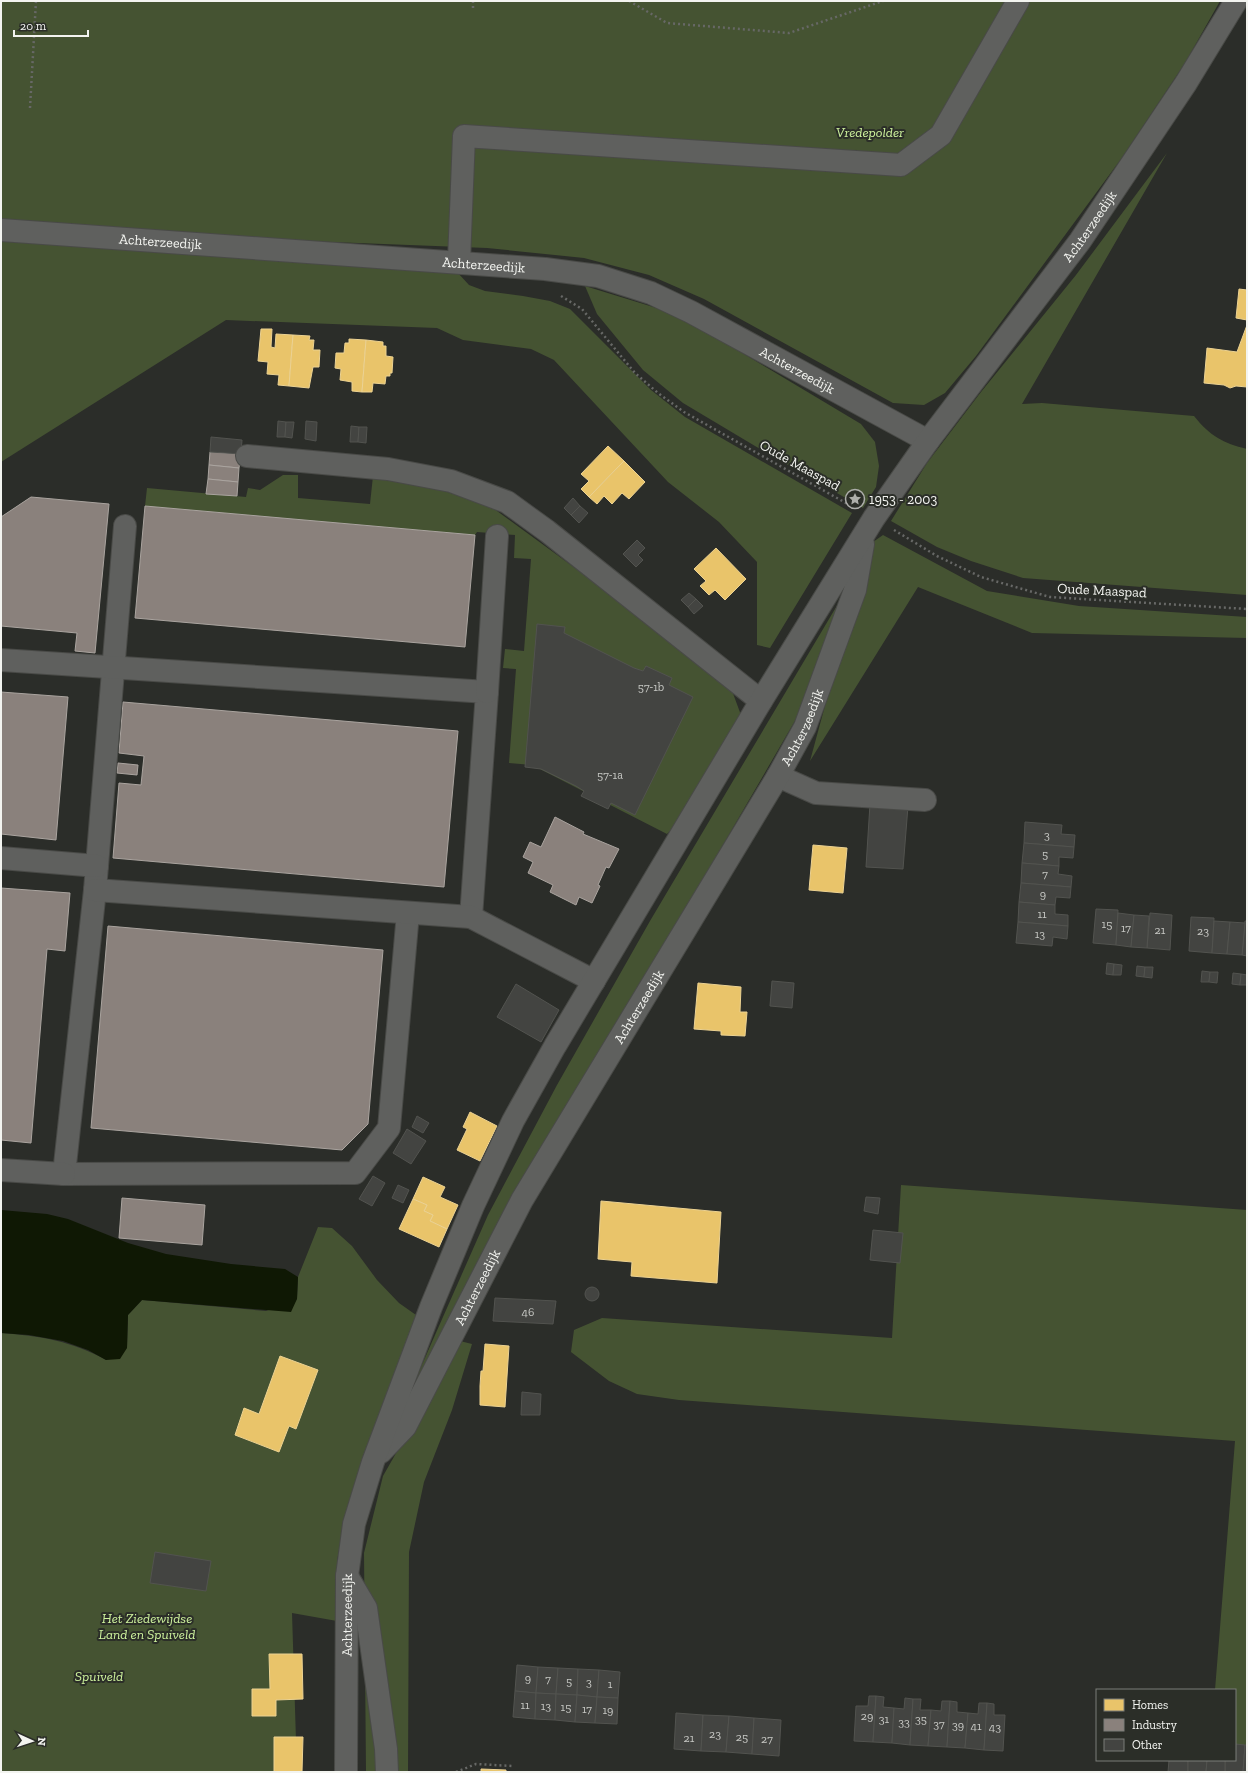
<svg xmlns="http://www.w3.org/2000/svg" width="1248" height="1773" viewBox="0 0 1248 1773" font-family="'Zilla Slab',serif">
<rect width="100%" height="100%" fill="#2b2d29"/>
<g fill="#455332">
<path d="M 1,1 L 1220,1 L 1185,63 L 1121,159 L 976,356 L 945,393 L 924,405 L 893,403 L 704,299 L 649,275 L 584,258 L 487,248 L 1,229 Z"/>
<path d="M 1167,153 L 1022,404 L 1042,403 L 1194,416 C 1210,436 1223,443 1247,449 L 1247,595 L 1023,578 L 971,561 L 937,547 L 891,521 L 927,463 L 981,392 L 1076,275 Z"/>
<path d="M 1,241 L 458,273 L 469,285 L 485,291 L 523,296 L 550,301 L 570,309 L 651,390 L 685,417 L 852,513 L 770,648 L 757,645 L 757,562 L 719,522 L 668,482 L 554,360 L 531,349 L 463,340 L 437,328 L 226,320 L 1,462 Z"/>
<path d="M 585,286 L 663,310 L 724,342 L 861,424 L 875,442 L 879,466 L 876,487 L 863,508 L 755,446 L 683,403 L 643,370 L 597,314 Z"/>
<path d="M 377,474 L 482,500 L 728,680 L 741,715 L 675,826 L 667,834 L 532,765 L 509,763 L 516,669 L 503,668 L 505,649 L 524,651 L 531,559 L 514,558 L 515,535 L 477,532 L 475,535 L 145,506 L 147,488 L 246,497 L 248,488 L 260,490 L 283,475 L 298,475 L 298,498 L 370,504 L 373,476 Z"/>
<path d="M 883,535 L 987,591 L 1079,606 L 1247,617 L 1247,638 L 1032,633 L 918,587 L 810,761 L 829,691 L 873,542 Z"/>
<path d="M 848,587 L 803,707 L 583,1086 L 447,1339 L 409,1394 L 488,1215 L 557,1085 L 650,921 Z"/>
<path d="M 901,1185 L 1247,1210 L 1247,1772 L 1235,1760 L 1235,1690 L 1215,1690 L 1235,1441 L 679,1400 L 637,1394 L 609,1381 L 571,1352 L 574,1330 L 602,1318 L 892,1338 Z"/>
<path d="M 318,1227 L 332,1228 L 352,1246 L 377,1280 L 399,1303 L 416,1315 L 367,1452 L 343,1528 L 337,1561 L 337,1621 L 292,1613 L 297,1772 L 1,1772 L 1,1333 C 40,1336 72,1341 106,1360 L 127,1348 L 128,1315 L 142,1300 L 266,1311 L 297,1299 L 298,1277 Z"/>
<path d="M 460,1341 L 472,1344 L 452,1410 L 424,1482 L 409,1552 L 408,1772 L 366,1772 L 364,1553 L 383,1476 Z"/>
</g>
<path fill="#0f1804" d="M 1,1210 L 47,1214 L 68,1219 L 128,1243 L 166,1254 L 231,1264 L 285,1269 L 298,1277 L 297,1299 L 291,1312 L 142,1300 L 128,1315 L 127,1348 L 120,1359 L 106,1360 L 88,1350 L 63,1341 L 29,1335 L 1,1333 Z"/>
<g fill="#e9c46a" stroke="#ecd292">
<path d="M 1239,289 L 1247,290 L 1247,320 L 1236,318 Z"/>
<path d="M 1247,325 L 1247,387 L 1236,386 L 1230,388 L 1224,385 L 1204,383 L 1207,348 L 1237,352 Z"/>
<path d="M 261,329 L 272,329 L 271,347 L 275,348 L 276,334 L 293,335 L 289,386 L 278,385 L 279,375 L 267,374 L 268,362 L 258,361 Z"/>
<path d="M 293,335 L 310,336 L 309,340 L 314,340 L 313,350 L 320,350 L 319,367 L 313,367 L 309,388 L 289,386 Z"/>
<path d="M 349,339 L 366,340 L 362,392 L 352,391 L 352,382 L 340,380 L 341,369 L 335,368 L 336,353 L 344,353 L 345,343 L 349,343 Z"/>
<path d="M 366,340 L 383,342 L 383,346 L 386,346 L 386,356 L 393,357 L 392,373 L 390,373 L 390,376 L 386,376 L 385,384 L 373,383 L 372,392 L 362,392 Z"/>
<path d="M 608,446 L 624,461 L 589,497 L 581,489 L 589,481 L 581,474 Z"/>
<path d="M 624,461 L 645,482 L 629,499 L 622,493 L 612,504 L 604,496 L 597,504 L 589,497 Z"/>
<path d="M 716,548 L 746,579 L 725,600 L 715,590 L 709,595 L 700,586 L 706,581 L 694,569 Z"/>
<path d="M 813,845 L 847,848 L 843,893 L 809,890 Z"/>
<path d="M 698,983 L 741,987 L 740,1012 L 747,1012 L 745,1036 L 721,1035 L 721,1031 L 694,1029 Z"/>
<path d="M 470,1112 L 497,1126 L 480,1161 L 457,1150 L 467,1129 L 463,1127 Z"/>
<path d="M 423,1177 L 445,1187 L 440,1197 L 458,1205 L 447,1229 L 430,1221 L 433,1215 L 424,1211 L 427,1205 L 413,1199 Z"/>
<path d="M 413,1199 L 427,1205 L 424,1211 L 433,1215 L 430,1221 L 447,1229 L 439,1247 L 399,1229 Z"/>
<path d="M 601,1201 L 721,1212 L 717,1283 L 631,1276 L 632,1262 L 598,1259 Z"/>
<path d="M 485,1344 L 509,1346 L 505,1407 L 480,1405 L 480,1386 L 481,1371 L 483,1371 Z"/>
<path d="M 280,1356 L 318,1370 L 296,1429 L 289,1426 L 279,1452 L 235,1435 L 244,1408 L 259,1414 Z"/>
<path d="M 269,1654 L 302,1654 L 303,1699 L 276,1700 L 276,1716 L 252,1716 L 252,1689 L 270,1689 Z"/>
<path d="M 274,1737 L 303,1737 L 302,1772 L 274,1772 Z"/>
<path d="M 481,1769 L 506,1770 L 506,1772 L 481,1772 Z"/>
</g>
<g fill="#8a817c" stroke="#aaa49f">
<path d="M 210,452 L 241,454 L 239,468 L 209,465 Z"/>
<path d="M 209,465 L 239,468 L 238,482 L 208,479 Z"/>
<path d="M 208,479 L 238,482 L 237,496 L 206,494 Z"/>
<path d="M 31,497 L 109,504 L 95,653 L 75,651 L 77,633 L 1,626 L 1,517 Z"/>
<path d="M 145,506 L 475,535 L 465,647 L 135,618 Z"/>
<path d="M 1,692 L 68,697 L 56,840 L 1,834 Z"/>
<path d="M 123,702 L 458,731 L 444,887 L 113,858 L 119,783 L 141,785 L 144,756 L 119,753 Z"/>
<path d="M 118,763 L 138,765 L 137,775 L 117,773 Z"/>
<path d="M 555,817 L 584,832 L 583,834 L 619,849 L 609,868 L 606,867 L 598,885 L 600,886 L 592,903 L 579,897 L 576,905 L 550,892 L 553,885 L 528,873 L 533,862 L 523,857 L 530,842 L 541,847 Z"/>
<path d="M 1,888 L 70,893 L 65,951 L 47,949 L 31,1143 L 1,1140 Z"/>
<path d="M 108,926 L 383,950 L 368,1124 L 342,1150 L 91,1128 Z"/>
<path d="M 122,1198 L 205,1205 L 202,1245 L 119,1238 Z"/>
</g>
<g fill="#434441" stroke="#52534f">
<path d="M 278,421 L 286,422 L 285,437 L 277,437 Z"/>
<path d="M 306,421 L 317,422 L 316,441 L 305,439 Z"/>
<path d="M 286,422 L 294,422 L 292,438 L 285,437 Z"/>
<path d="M 351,426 L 359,427 L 358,442 L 350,442 Z"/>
<path d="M 359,427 L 367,427 L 366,443 L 358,442 Z"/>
<path d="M 211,437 L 242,440 L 241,454 L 210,452 Z"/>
<path d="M 573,498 L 580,506 L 571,515 L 564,508 Z"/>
<path d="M 580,506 L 588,513 L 579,523 L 571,515 Z"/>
<path d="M 637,540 L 645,548 L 638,555 L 643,560 L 636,567 L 623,554 Z"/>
<path d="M 689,593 L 696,599 L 688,607 L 681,600 Z"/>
<path d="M 696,599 L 703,606 L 694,614 L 688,607 Z"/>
<path d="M 537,624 L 565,627 L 564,633 L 634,668 L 643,671 L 646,666 L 672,678 L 669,685 L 693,697 L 635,815 L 611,803 L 608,809 L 581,796 L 584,791 L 576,786 L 541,769 L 525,767 Z"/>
<path d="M 870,804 L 908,806 L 903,869 L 866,867 Z"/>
<path d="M 1025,822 L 1062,825 L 1061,834 L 1075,835 L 1074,847 L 1024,843 Z"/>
<path d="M 1024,843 L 1074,847 L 1073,858 L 1059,857 L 1059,866 L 1022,863 Z"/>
<path d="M 1022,863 L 1059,866 L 1058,874 L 1072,876 L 1071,887 L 1021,883 Z"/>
<path d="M 1021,883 L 1071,887 L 1070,898 L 1056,897 L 1055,905 L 1019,902 Z"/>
<path d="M 1019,902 L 1055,905 L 1055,914 L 1068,915 L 1068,926 L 1018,922 Z"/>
<path d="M 1096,909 L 1118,910 L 1116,945 L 1093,943 Z"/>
<path d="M 1118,913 L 1134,915 L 1131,947 L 1116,945 Z"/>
<path d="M 1150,913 L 1172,915 L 1170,950 L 1147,948 Z"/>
<path d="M 1134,915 L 1149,916 L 1147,948 L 1131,947 Z"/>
<path d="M 1191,917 L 1214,918 L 1212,953 L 1189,951 Z"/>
<path d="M 1214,921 L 1230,922 L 1227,954 L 1212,953 Z"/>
<path d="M 1245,921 L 1247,921 L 1247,956 L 1242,955 Z"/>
<path d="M 1018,922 L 1068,926 L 1067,939 L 1053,937 L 1052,946 L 1016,943 Z"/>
<path d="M 1230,922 L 1245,923 L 1242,955 L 1227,954 Z"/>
<path d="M 1107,963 L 1114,964 L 1113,975 L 1106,974 Z"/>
<path d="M 1114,964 L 1122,965 L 1121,975 L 1113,975 Z"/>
<path d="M 1137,966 L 1145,967 L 1144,977 L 1136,976 Z"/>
<path d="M 1145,967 L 1153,967 L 1152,978 L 1144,977 Z"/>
<path d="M 1202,971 L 1210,972 L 1209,982 L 1201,982 Z"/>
<path d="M 1210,972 L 1218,972 L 1217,983 L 1209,982 Z"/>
<path d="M 1233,973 L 1241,974 L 1240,985 L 1232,984 Z"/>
<path d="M 1241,974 L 1247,975 L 1247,985 L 1240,985 Z"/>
<path d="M 772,981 L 794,983 L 792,1008 L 770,1006 Z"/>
<path d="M 516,984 L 559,1010 L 541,1042 L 497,1017 Z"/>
<path d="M 417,1116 L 429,1123 L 423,1133 L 412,1127 Z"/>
<path d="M 407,1129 L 426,1141 L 411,1164 L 393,1153 Z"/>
<path d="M 373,1176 L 385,1183 L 372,1206 L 359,1199 Z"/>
<path d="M 398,1185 L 409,1190 L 403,1203 L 392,1198 Z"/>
<path d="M 866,1197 L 880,1198 L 878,1214 L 864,1211 Z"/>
<path d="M 873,1230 L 903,1233 L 900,1263 L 870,1260 Z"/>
<circle cx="592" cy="1294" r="7"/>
<path d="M 495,1298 L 556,1301 L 553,1324 L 493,1321 Z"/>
<path d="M 522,1392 L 541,1394 L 540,1415 L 521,1415 Z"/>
<path d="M 155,1552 L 211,1561 L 206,1591 L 150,1583 Z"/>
<path d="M 517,1665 L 538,1667 L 536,1693 L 515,1691 Z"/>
<path d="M 538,1667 L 558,1668 L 556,1694 L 536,1693 Z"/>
<path d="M 558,1668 L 578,1669 L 577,1695 L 556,1694 Z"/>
<path d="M 578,1669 L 599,1670 L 597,1697 L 577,1695 Z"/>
<path d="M 599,1670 L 620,1672 L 618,1698 L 597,1697 Z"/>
<path d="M 515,1691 L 536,1693 L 535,1719 L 513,1717 Z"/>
<path d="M 536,1693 L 556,1694 L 555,1720 L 535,1719 Z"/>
<path d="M 556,1694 L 577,1695 L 575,1722 L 555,1720 Z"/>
<path d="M 577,1695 L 597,1697 L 595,1723 L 575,1722 Z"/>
<path d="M 869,1696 L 876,1696 L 873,1742 L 854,1741 L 856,1706 L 868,1706 Z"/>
<path d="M 876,1696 L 884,1697 L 883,1707 L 894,1708 L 892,1743 L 873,1742 Z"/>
<path d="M 597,1697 L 618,1698 L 617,1724 L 595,1723 Z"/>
<path d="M 905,1698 L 913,1699 L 910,1745 L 892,1743 L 894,1708 L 904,1709 Z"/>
<path d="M 913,1699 L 921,1699 L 920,1710 L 931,1710 L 928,1746 L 910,1745 Z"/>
<path d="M 942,1701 L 950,1701 L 947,1747 L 928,1746 L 931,1710 L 941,1711 Z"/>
<path d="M 950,1701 L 957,1702 L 957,1712 L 968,1713 L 965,1748 L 947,1747 Z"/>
<path d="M 979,1703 L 987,1703 L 984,1750 L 965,1748 L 968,1713 L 978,1714 Z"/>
<path d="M 987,1703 L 994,1704 L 994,1715 L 1005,1715 L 1003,1751 L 984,1750 Z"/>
<path d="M 676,1713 L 703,1715 L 701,1751 L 674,1749 Z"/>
<path d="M 703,1715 L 729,1716 L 726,1752 L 701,1751 Z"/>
<path d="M 729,1716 L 754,1718 L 752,1754 L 726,1752 Z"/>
<path d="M 754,1718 L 781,1720 L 779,1756 L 752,1754 Z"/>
<path d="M 1235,1744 L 1245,1745 L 1243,1772 L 1225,1772 L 1225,1760 L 1235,1760 Z"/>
<path d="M 1245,1745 L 1247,1745 L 1247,1772 L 1243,1772 Z"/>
<path d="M 1169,1760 L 1188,1760 L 1188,1772 L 1168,1772 Z"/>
<path d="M 1188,1760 L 1207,1760 L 1206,1772 L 1188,1772 Z"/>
<path d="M 1207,1760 L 1225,1760 L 1225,1772 L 1206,1772 Z"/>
</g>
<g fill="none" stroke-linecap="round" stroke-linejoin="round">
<defs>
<g id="minor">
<path id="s1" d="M 1,230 L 545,269 L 598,276 L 651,293 L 691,312 L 928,441"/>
<path d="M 459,261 L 464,136 L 901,165 L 941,135 L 1018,1"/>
<path d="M 247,456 L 388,469 L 451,481 L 507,502 L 547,531 L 761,701"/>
<path d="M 125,526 L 95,890 L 64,1174 L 355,1173 L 389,1128 L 408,913"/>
<path d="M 1,660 L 487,692 L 471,917"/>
<path d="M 487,692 L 497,536"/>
<path d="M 778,776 L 816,793 L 925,800"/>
<path d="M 1,858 L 97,866"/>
<path d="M 95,890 L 471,917 L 594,981"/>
<path d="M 1,1170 L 64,1174"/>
<path id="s2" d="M 381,1452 L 405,1427 L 522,1200 L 778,776 L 805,727 L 855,590 L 863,544"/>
<path d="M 347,1576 L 366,1608 L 386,1749 L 387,1772"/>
<path id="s3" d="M 346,1772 L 347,1576 L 354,1524 L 373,1462 L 431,1307 L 473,1206 L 513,1121 L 555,1046 L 761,701 L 874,518 L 928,441 L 1080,241 L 1186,83 L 1236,1"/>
</g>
</defs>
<use href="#minor" stroke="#494a47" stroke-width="24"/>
<g stroke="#676866" stroke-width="2.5" stroke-dasharray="2 3" stroke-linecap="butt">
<path d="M 629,1 L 667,23 L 789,33 L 883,1"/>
<path d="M 473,8 L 473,1"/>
<path d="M 30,108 L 36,1"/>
<path d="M 561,296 L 582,309 L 635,373 L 658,393 L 684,412 L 853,507"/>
<path d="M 894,530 L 937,556 L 981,577 L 1050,597 L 1247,609"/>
<path d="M 456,1772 L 476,1764 L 512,1766"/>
</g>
<use href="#minor" stroke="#5f605e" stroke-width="22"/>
</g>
<defs>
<symbol id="sight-ring" viewBox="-11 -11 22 22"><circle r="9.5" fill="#2b2e28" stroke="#adaeaa" stroke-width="1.5"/><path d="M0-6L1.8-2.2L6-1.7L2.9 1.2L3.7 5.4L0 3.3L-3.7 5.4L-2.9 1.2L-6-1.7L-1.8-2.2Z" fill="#adaeaa"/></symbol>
</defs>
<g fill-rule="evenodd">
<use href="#sight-ring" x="844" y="488" width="22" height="22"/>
</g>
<g text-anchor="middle" stroke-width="4" stroke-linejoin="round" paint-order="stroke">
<g font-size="12" fill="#c7c8c4">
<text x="651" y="691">57-1b</text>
<text x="610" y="779">57-1a</text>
<text x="1047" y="839">3</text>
<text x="1045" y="858">5</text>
<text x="1045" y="878">7</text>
<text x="1043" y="898">9</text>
<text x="1042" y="918">11</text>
<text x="1107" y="928">15</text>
<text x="1126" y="932">17</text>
<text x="1160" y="934">21</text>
<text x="1203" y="935">23</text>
<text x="1040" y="938">13</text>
<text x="528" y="1316">46</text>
<text x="528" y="1682">9</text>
<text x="548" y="1683">7</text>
<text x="569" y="1685">5</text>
<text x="589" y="1686">3</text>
<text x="610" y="1688">1</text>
<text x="525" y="1709">11</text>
<text x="546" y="1710">13</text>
<text x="566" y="1711">15</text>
<text x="587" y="1713">17</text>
<text x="608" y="1714">19</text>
<text x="867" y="1720">29</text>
<text x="884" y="1723">31</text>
<text x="921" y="1723">35</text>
<text x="904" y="1726">33</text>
<text x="939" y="1728">37</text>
<text x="958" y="1729">39</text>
<text x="976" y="1730">41</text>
<text x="995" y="1731">43</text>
<text x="715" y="1738">23</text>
<text x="742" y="1741">25</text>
<text x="689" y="1742">21</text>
<text x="767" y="1743">27</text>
</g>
<g font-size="14" font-style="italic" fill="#cef39d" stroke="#2b2e28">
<text x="870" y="137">Vredepolder</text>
<text x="147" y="1623">Het Ziedewijdse<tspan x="147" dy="16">Land en Spuiveld</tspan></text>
<text x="99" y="1681">Spuiveld</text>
</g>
<g font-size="14" fill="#f3f4f0" stroke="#2b2e28">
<text dy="5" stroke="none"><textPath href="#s3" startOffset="1748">Achterzeedijk</textPath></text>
<text dy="5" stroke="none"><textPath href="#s1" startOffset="160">Achterzeedijk</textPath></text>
<text dy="5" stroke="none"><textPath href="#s1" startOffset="484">Achterzeedijk</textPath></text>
<text dy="5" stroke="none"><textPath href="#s1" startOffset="820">Achterzeedijk</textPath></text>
<text transform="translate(800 465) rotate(29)" y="5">Oude Maaspad</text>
<text transform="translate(1102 590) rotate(3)" y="5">Oude Maaspad</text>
<text dy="5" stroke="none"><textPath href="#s2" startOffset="840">Achterzeedijk</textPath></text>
<text dy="5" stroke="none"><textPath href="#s2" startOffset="516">Achterzeedijk</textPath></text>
<text dy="5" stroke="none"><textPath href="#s2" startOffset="192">Achterzeedijk</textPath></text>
<text dy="5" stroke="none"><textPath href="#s3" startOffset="157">Achterzeedijk</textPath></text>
</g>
<g font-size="14" fill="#f3f4f0" stroke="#2b2e28" text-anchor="start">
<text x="869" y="504">1953 - 2003</text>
</g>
</g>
<rect width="1248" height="1773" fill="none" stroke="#f3f4f0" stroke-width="4"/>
<rect x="1096" y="1689" width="140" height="72" fill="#2b2e28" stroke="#7b7d78"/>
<rect x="1104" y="1699" width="20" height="12" fill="#e9c46a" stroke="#7b7d78"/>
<text x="1132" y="1709" font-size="12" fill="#f3f4f0">Homes</text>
<rect x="1104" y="1719" width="20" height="12" fill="#8a817c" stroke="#7b7d78"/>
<text x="1132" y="1729" font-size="12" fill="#f3f4f0">Industry</text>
<rect x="1104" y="1739" width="20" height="12" fill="#434441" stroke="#7b7d78"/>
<text x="1132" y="1749" font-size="12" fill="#f3f4f0">Other</text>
<g transform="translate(32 1741) rotate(93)" stroke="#2b2e28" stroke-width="3" paint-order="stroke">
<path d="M0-3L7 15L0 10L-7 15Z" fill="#f3f4f0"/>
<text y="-6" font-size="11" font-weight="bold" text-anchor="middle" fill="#f3f4f0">N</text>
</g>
<path d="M14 30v6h74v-6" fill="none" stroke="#f3f4f0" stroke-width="2"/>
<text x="20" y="30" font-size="12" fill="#f3f4f0" stroke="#2b2e28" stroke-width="3" paint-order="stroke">20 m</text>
</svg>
